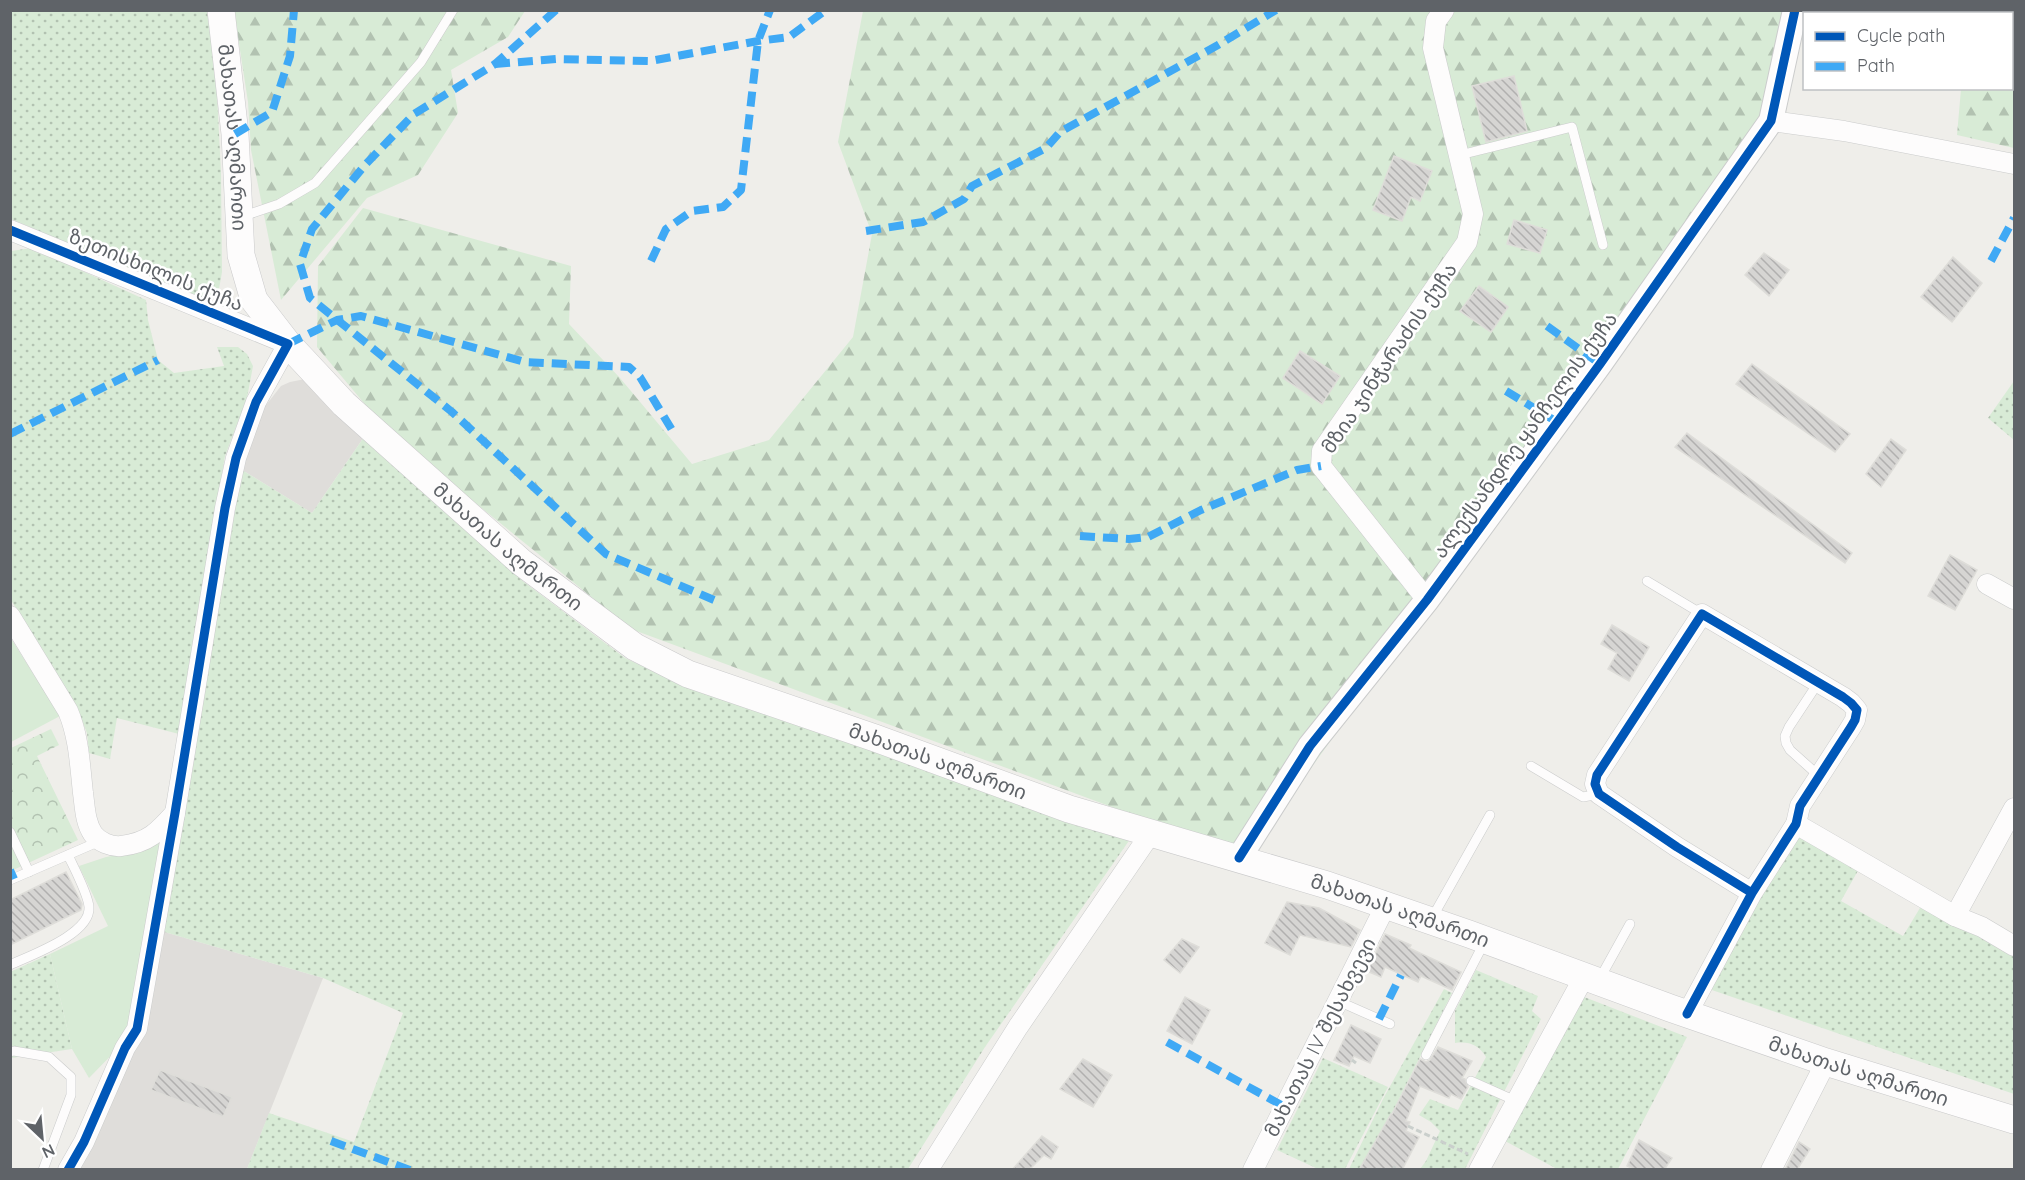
<svg xmlns="http://www.w3.org/2000/svg" width="2025" height="1180" viewBox="0 0 2025 1180" font-family="Quicksand,'Noto Sans Georgian',sans-serif">
<defs>
<pattern id="grass-dots" width="8" height="8" patternUnits="userSpaceOnUse" patternTransform="scale(1.5)"><rect width="8" height="8" fill="#d8ebd6"/><path d="M2 2h.1M6 6h.1" fill="none" stroke="#b2c2b1" stroke-width="1.8" stroke-linecap="round"/></pattern>
<pattern id="forest-firs" width="22" height="20" patternUnits="userSpaceOnUse" patternTransform="scale(1.5)"><rect width="22" height="20" fill="#d8ebd6"/><path d="M5 1l3.5 6h-7zM16 11l3.5 6h-7z" fill="#b2c2b1"/></pattern>
<pattern id="park-crowns" width="20" height="18" patternUnits="userSpaceOnUse" patternTransform="scale(1.5)"><rect width="20" height="18" fill="#d8ebd6"/><path d="M2 6a3 3 0 1 1 6 0M12 15a3 3 0 1 1 6 0" fill="none" stroke="#b2c2b1"/></pattern>
<pattern id="building-back-hatch" width="6" height="6" patternUnits="userSpaceOnUse" patternTransform="scale(1.5)"><rect width="6" height="6" fill="#d6d5d3"/><path d="M-1 5l2 2M0 0l6 6M5-1l2 2" fill="none" stroke="#b1b0af"/></pattern>
</defs>
<rect width="100%" height="100%" fill="#efeeea"/>
<g fill="#dfddda">
<path d="M 305,379 L 364,437 L 312,513 L 242,470 L 259,414 L 281,386 L 290,382 Z"/>
<path d="M 161,931 L 323,978 L 247,1169 L 74,1170 Z"/>
</g>
<g fill="url(#grass-dots)">
<path d="M 11,11 L 207,11 L 216,74 L 221,173 L 222,272 L 219,289 L 214,296 L 203,299 L 168,286 L 11,219 Z"/>
<path d="M 32,248 L 146,300 L 148,320 L 158,360 L 174,373 L 224,366 L 217,347 L 238,347 L 247,354 L 253,366 L 247,398 L 225,456 L 179,734 L 117,718 L 110,759 L 89,753 L 87,733 L 79,714 L 11,600 L 11,251 Z"/>
<path d="M 2014,381 L 2014,440 L 1988,418 Z"/>
<path d="M 364,437 L 524,582 L 625,658 L 672,680 L 1133,835 L 985,1047 L 908,1169 L 395,1170 L 391,1167 L 389,1170 L 247,1169 L 269,1113 L 354,1142 L 403,1013 L 323,978 L 161,931 L 242,470 L 312,513 Z"/>
<path d="M 1797,835 L 1860,867 L 1841,901 L 1903,936 L 1923,903 L 2014,957 L 2014,1094 L 1709,989 L 1714,972 Z"/>
<path d="M 50,954 L 72,1049 L 11,1058 L 10,972 Z"/>
<path d="M 1476,970 L 1538,996 L 1532,1011 L 1541,1019 L 1465,1169 L 1420,1169 L 1426,1161 L 1440,1131 L 1431,1122 L 1419,1115 L 1430,1099 L 1458,1110 L 1486,1057 C 1479,1045 1469,1041 1455,1043 L 1455,1011 Z"/>
<path d="M 1444,989 L 1452,993 L 1364,1169 L 1349,1169 L 1383,1099 Z"/>
<path d="M 1579,995 L 1687,1037 L 1618,1169 L 1557,1169 L 1505,1141 Z"/>
<path d="M 1323,1058 L 1388,1087 L 1345,1169 L 1318,1169 L 1277,1150 Z"/>
</g>
<g fill="url(#forest-firs)">
<path d="M 234,11 L 525,11 L 508,37 L 451,70 L 458,113 L 418,175 L 367,198 L 281,300 L 251,150 L 248,102 Z"/>
<path d="M 863,11 L 1789,11 L 1765,137 L 1247,857 L 631,629 L 389,433 L 317,347 L 318,266 L 363,208 L 571,266 L 569,324 L 620,378 L 692,464 L 769,440 L 853,337 L 872,234 L 838,142 Z"/>
<path d="M 1966,11 L 2014,11 L 2014,148 L 1957,135 L 1961,89 L 2012,88 L 2012,14 L 1966,13 Z"/>
</g>
<path fill="url(#park-crowns)" d="M 51,729 L 59,745 L 37,756 L 78,840 L 11,871 L 11,748 Z"/>
<g fill="#d8ebd6">
<path d="M 10,637 L 60,716 L 11,742 L 10,742 Z"/>
<path d="M 163,841 L 127,1039 L 89,1078 L 72,1049 L 50,954 L 108,926 L 79,866 L 106,857 L 140,851 Z"/>
</g>
<g fill="url(#building-back-hatch)" stroke="#deddd9" stroke-width="1.5">
<path d="M 1514,76 L 1527,131 L 1486,142 L 1472,86 Z"/>
<path d="M 1394,156 L 1432,171 L 1420,201 L 1411,197 L 1402,221 L 1373,210 Z"/>
<path d="M 1514,220 L 1547,230 L 1540,253 L 1507,244 Z"/>
<path d="M 1764,253 L 1789,270 L 1769,296 L 1745,275 Z"/>
<path d="M 1953,257 L 1982,283 L 1952,322 L 1921,297 Z"/>
<path d="M 1479,286 L 1508,307 L 1491,332 L 1460,311 Z"/>
<path d="M 1300,351 L 1340,376 L 1322,404 L 1283,378 Z"/>
<path d="M 1752,364 L 1850,434 L 1835,452 L 1736,384 Z"/>
<path d="M 1687,433 L 1852,553 L 1845,563 L 1675,447 Z"/>
<path d="M 1891,439 L 1906,450 L 1881,487 L 1866,474 Z"/>
<path d="M 1950,555 L 1977,570 L 1955,610 L 1928,596 Z"/>
<path d="M 1612,625 L 1649,647 L 1629,681 L 1608,669 L 1617,653 L 1601,644 Z"/>
<path d="M 66,872 L 82,904 L 81,910 L 10,945 L 10,900 Z"/>
<path d="M 1287,902 L 1319,908 L 1360,930 L 1351,947 L 1300,935 L 1290,955 L 1265,943 Z"/>
<path d="M 1385,934 L 1411,945 L 1409,948 L 1461,972 L 1452,990 L 1421,976 L 1418,982 L 1385,967 L 1381,977 L 1367,971 Z"/>
<path d="M 1182,939 L 1199,947 L 1180,973 L 1164,960 Z"/>
<path d="M 1185,997 L 1210,1010 L 1192,1044 L 1167,1031 Z"/>
<path d="M 1351,1025 L 1381,1039 L 1370,1063 L 1354,1056 L 1349,1066 L 1334,1060 Z"/>
<path d="M 1438,1047 L 1472,1061 L 1462,1078 L 1465,1079 L 1468,1087 L 1461,1099 L 1451,1094 L 1449,1098 L 1420,1086 L 1406,1121 L 1410,1122 L 1406,1131 L 1419,1137 L 1402,1170 L 1359,1170 L 1391,1114 L 1392,1114 L 1420,1059 L 1426,1062 L 1430,1060 Z"/>
<path d="M 1083,1059 L 1112,1075 L 1093,1107 L 1060,1089 Z"/>
<path d="M 160,1070 L 232,1097 L 223,1117 L 151,1090 Z"/>
<path d="M 1042,1136 L 1058,1147 L 1051,1159 L 1044,1155 L 1029,1170 L 1012,1170 Z"/>
<path d="M 1639,1140 L 1672,1158 L 1664,1170 L 1635,1170 L 1627,1166 Z"/>
<path d="M 1799,1142 L 1810,1149 L 1797,1170 L 1785,1170 Z"/>
</g>
<g fill="none" stroke-linecap="round" stroke-linejoin="round">
<defs>
<g id="service">
<path d="M 1857,14 L 1858,10"/>
<path d="M 1460,155 L 1572,127 L 1603,245"/>
<path d="M 241,217 L 279,204 L 315,183 L 421,62 L 453,10"/>
<path d="M 1647,581 L 1702,614"/>
<path d="M 1818,683 L 1789,727 L 1785,736 L 1786,743 L 1790,750 L 1819,776"/>
<path d="M 1531,766 L 1583,797 L 1599,794"/>
<path d="M 10,832 L 29,872"/>
<path d="M 10,880 L 100,841"/>
<path d="M 1432,918 L 1490,815"/>
<path d="M 10,965 C 31,955 91,934 89,907 C 88,894 74,868 68,855"/>
<path d="M 1599,980 L 1630,924"/>
<path d="M 1338,1001 L 1390,1024"/>
<path d="M 10,1052 L 14,1051 L 49,1057 L 71,1077 L 71,1095 L 43,1170"/>
<path d="M 1426,1055 L 1484,943"/>
<path d="M 1471,1081 L 1516,1101"/>
</g>
<g id="minor">
<path d="M 1771,121 L 1844,131 L 2014,164"/>
<path d="M 10,230 L 288,344 L 256,402 L 236,458 L 225,508 L 175,813 L 137,1029 L 125,1048 L 84,1142 L 68,1170"/>
<path d="M 1987,584 L 2014,599"/>
<path d="M 1427,600 L 1321,466 L 1322,451 L 1467,242 L 1473,214 L 1433,48 L 1436,21 L 1444,10"/>
<path d="M 10,616 L 68,711 C 79,737 80,766 83,793 C 85,807 85,822 93,834 C 99,842 111,847 121,846 C 148,843 158,832 175,813"/>
<path d="M 1796,824 L 1955,916 L 1982,927 L 2014,946"/>
<path d="M 1955,916 L 2014,808"/>
<path d="M 1687,1014 L 1752,893 L 1677,847 L 1599,794 L 1595,784 L 1597,775 L 1702,614 L 1843,697 L 1851,703 L 1857,710 L 1855,720 L 1851,727 L 1800,806 L 1796,824 L 1752,893"/>
<path d="M 928,1170 L 1018,1027 L 1151,833"/>
<path d="M 1253,1170 L 1386,905"/>
<path d="M 1479,1170 L 1584,977"/>
<path d="M 1771,1170 L 1826,1062"/>
</g>
<path id="tertiary" d="M 1239,858 L 1310,746 L 1427,600 L 1600,364 L 1771,121 L 1795,10"/>
<g id="secondary">
<path id="s1" d="M 221,10 L 235,134 L 241,255 L 254,300 L 288,344 L 344,404 L 521,562 L 635,647 L 688,674 L 875,738 L 1069,809 L 1327,885 L 1469,934 L 1670,1008 L 1826,1062 L 2014,1120"/>
</g>
</defs>
<use href="#service" stroke="#cbcccc" stroke-width="10"/>
<use href="#minor" stroke="#cbcccc" stroke-width="21"/>
<use href="#tertiary" stroke="#cbcccc" stroke-width="26"/>
<use href="#secondary" stroke="#cacacb" stroke-width="28"/>
<g stroke="#cacfcc" stroke-width="3" stroke-dasharray="6 3" stroke-linecap="butt">
<path d="M 1352,1060 L 1356,1063"/>
<path d="M 1408,1126 L 1468,1154"/>
<path d="M 1393,1170 L 1395,1166"/>
</g>
<use href="#service" stroke="#fdfcfc" stroke-width="9"/>
<use href="#minor" stroke="#fdfcfc" stroke-width="20"/>
<use href="#tertiary" stroke="#fdfcfc" stroke-width="24"/>
<use href="#secondary" stroke="#fdfcfc" stroke-width="27"/>
<g stroke="#3fa9f5" stroke-width="8" stroke-dasharray="15 8" stroke-linecap="butt">
<path d="M 556,10 L 495,64 L 414,114 L 365,165 L 312,229 L 300,264 L 310,298 L 452,412 L 606,554 L 714,600"/>
<path d="M 495,64 L 557,59 L 650,61 L 758,41 L 789,37 L 826,10"/>
<path d="M 235,134 L 272,112 L 290,56 L 294,10"/>
<path d="M 866,231 L 923,222 L 964,199 L 972,186 L 1046,148 L 1060,132 L 1218,45 L 1276,10"/>
<path d="M 651,261 L 666,229 L 692,211 L 723,207 L 741,190 L 758,41 L 770,10"/>
<path d="M 1991,261 L 2014,218"/>
<path d="M 1547,326 L 1600,364"/>
<path d="M 288,344 L 337,320 L 361,316 L 525,362 L 629,367 L 640,377 L 675,435"/>
<path d="M 1506,391 L 1557,422"/>
<path d="M 10,434 L 158,360"/>
<path d="M 1080,536 L 1129,539 L 1148,537 L 1201,510 L 1297,470 L 1321,466"/>
<path d="M 10,870 L 14,879"/>
<path d="M 1379,1019 L 1401,975"/>
<path d="M 1167,1042 L 1285,1107"/>
<path d="M 331,1141 L 410,1170"/>
</g>
<defs>
<g id="cycleway">
<path d="M 10,230 L 288,344 L 256,402 L 236,458 L 225,508 L 175,813 L 137,1029 L 125,1048 L 84,1142 L 68,1170"/>
<path d="M 1239,858 L 1310,746 L 1427,600 L 1600,364 L 1771,121 L 1795,10"/>
<path d="M 1687,1014 L 1752,893 L 1677,847 L 1599,794 L 1595,784 L 1597,775 L 1702,614 L 1843,697 L 1851,703 L 1857,710 L 1855,720 L 1851,727 L 1800,806 L 1796,824 L 1752,893"/>
</g>
</defs>
<use href="#cycleway" stroke="#fff" stroke-width="13"/>
<use href="#cycleway" stroke="#0057b8" stroke-width="9"/>
</g>
<g text-anchor="middle" stroke-width="5" stroke-linejoin="round" paint-order="stroke">
<g font-size="20" fill="#5f6368" stroke="#fff">
<text dy="7" stroke="none"><textPath href="#s1" startOffset="128">მახათას აღმართი</textPath></text>
<text transform="translate(156 270) rotate(22)" y="7">ზეთისხილის ქუჩა</text>
<text transform="translate(1389 358) rotate(-56)" y="7">მზია ჯინჭარაძის ქუჩა</text>
<text transform="translate(1525 435) rotate(-54)" y="7">ალექსანდრე ყანჩელის ქუჩა</text>
<text dy="7" stroke="none"><textPath href="#s1" startOffset="648">მახათას აღმართი</textPath></text>
<text dy="7" stroke="none"><textPath href="#s1" startOffset="1134">მახათას აღმართი</textPath></text>
<text dy="7" stroke="none"><textPath href="#s1" startOffset="1620">მახათას აღმართი</textPath></text>
<text transform="translate(1320 1037) rotate(-63)" y="7">მახათას IV შესახვევი</text>
<text dy="7" stroke="none"><textPath href="#s1" startOffset="2106">მახათას აღმართი</textPath></text>
</g>
</g>
<rect width="2025" height="1180" fill="none" stroke="#5f6368" stroke-width="24"/>
<rect x="1803" y="12" width="210" height="78" fill="#ffffff" stroke="#bfc1c3" stroke-width="1.5"/>
<rect x="1815" y="32" width="30" height="9" fill="#0057b8" stroke="#bfc1c3" stroke-width="1.5"/>
<text x="1857" y="42" font-size="18" fill="#5f6368">Cycle path</text>
<rect x="1815" y="62" width="30" height="9" fill="#3fa9f5" stroke="#bfc1c3" stroke-width="1.5"/>
<text x="1857" y="72" font-size="18" fill="#5f6368">Path</text>
<g transform="translate(42 1138) rotate(154)" stroke="#ffffff" stroke-width="4.5" paint-order="stroke">
<path d="M0-4.5L10 22L0 15L-10 22Z" fill="#5f6368"/>
<text y="-9" font-size="16" font-weight="bold" text-anchor="middle" fill="#5f6368">N</text>
</g>
</svg>
